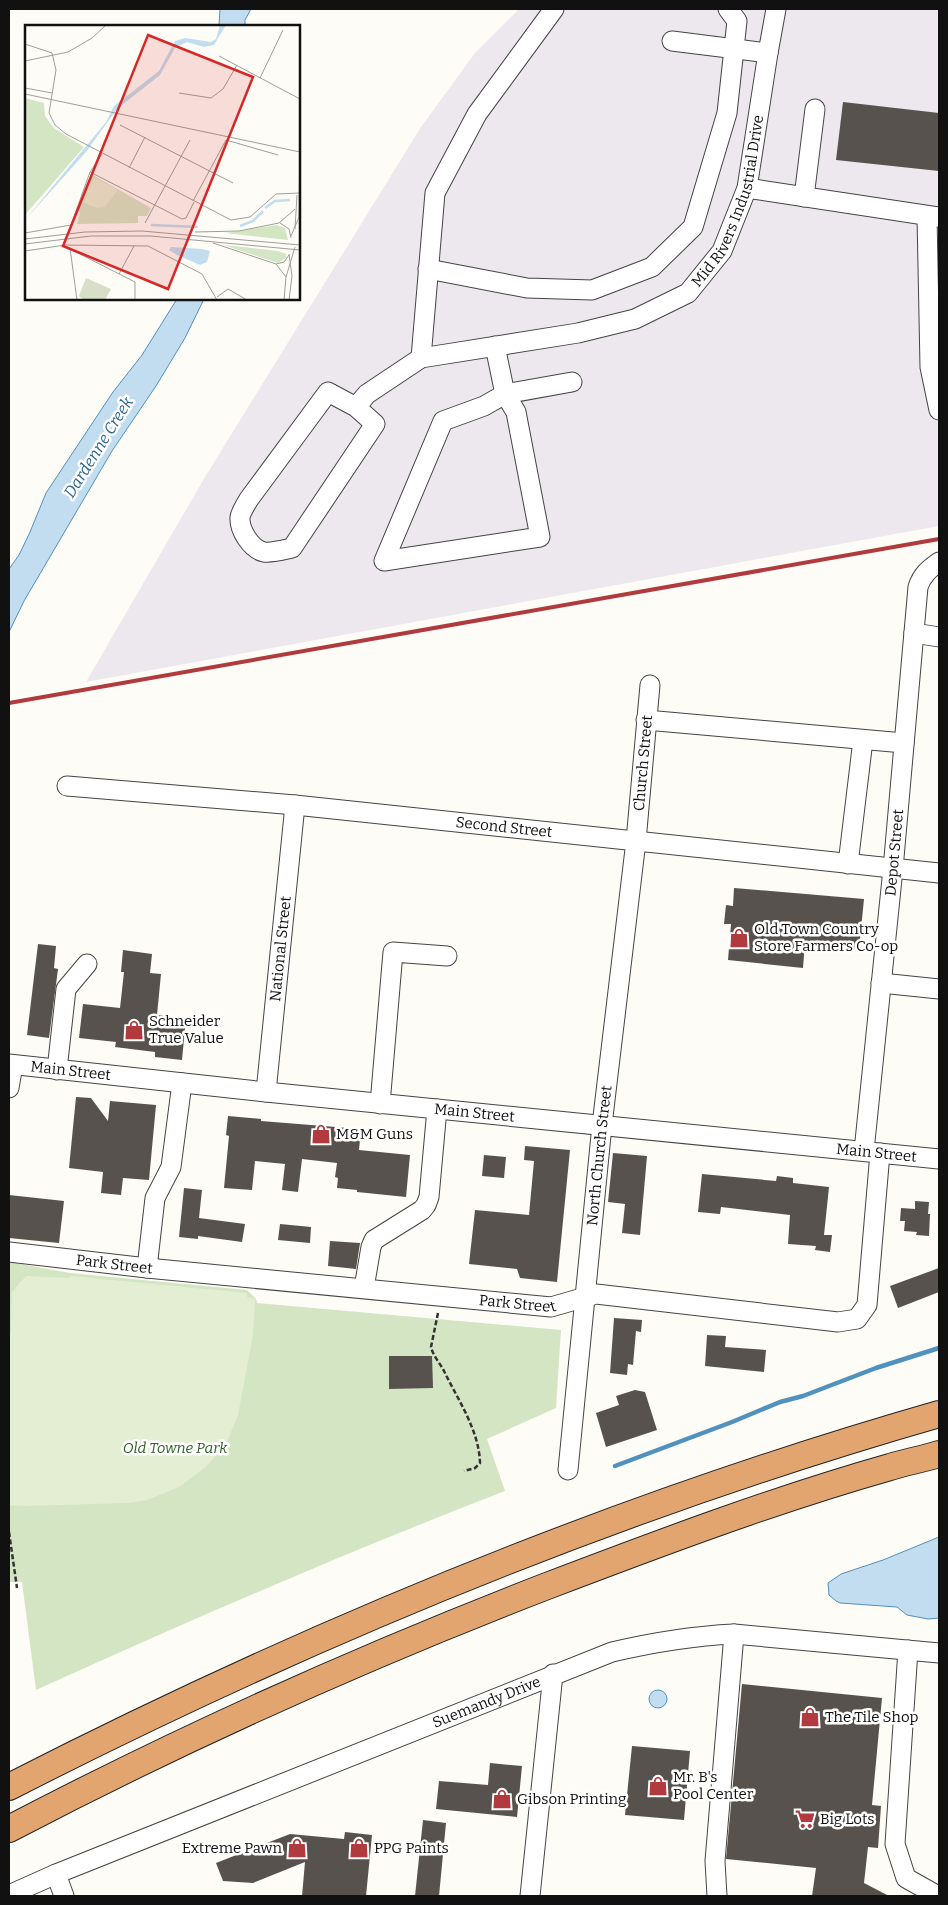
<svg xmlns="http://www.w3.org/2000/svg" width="948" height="1905" viewBox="0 0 948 1905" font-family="Bitter,serif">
<rect width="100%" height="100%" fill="#fefcf6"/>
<path fill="#ede7ee" d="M 519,9 L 939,9 L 939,526 L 86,682 L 205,477 L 421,127 L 475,53 Z"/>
<path fill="#d4e5c3" d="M 9,1262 L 70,1273 L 247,1290 L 256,1299 L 257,1303 L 561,1330 L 556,1408 L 487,1439 L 505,1491 C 347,1552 191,1620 36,1690 L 22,1582 L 9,1582 Z"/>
<path fill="#e4eed3" d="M 26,1276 L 69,1278 L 70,1276 L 236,1292 L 247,1293 L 247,1297 L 255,1299 L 253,1335 L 238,1415 L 226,1444 L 206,1467 L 179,1487 L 147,1500 L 128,1503 L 24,1506 L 9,1505 L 9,1333 L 11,1333 L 12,1292 Z"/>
<g fill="#c1ddef" stroke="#5191bd">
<path d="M 220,9 L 251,9 L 245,20 L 245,26 L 219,26 Z"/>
<path d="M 177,299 L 204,299 L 185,338 L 156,386 L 112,451 L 24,601 L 9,632 L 9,569 L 19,555 L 30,532 L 46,493 L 113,392 L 142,355 Z"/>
<path d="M 939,1537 L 939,1618 L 928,1619 L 907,1615 L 897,1607 L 840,1603 L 836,1601 L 829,1595 L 828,1583 L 841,1574 L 883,1560 Z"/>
<circle cx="658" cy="1699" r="9"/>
</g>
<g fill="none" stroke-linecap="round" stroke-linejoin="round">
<path stroke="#5191bd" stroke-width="4.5" d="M 615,1466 L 732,1422 L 780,1402 L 803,1396 L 876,1368 L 939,1348"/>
</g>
<g fill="#58524e">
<path d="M 843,102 L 939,113 L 939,171 L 836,160 Z"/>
<path d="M 734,888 L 864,899 L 859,949 L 805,942 L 803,968 L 728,960 L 731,924 L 724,924 L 726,905 L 733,906 Z"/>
<path d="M 38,944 L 56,946 L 54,968 L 58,969 L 49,1038 L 27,1035 Z"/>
<path d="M 123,950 L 152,954 L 150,973 L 161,974 L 157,1015 L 186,1018 L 182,1060 L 155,1057 L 155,1052 L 115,1047 L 116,1042 L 79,1038 L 83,1004 L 120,1008 L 124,972 L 121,972 Z"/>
<path d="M 76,1097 L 91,1098 L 108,1121 L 110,1101 L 156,1105 L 149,1180 L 123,1178 L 121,1195 L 101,1193 L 103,1172 L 69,1168 Z"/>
<path d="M 228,1116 L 261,1119 L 261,1121 L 361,1129 L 359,1150 L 410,1155 L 406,1197 L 357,1192 L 357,1190 L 337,1188 L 338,1178 L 335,1177 L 337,1163 L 302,1159 L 298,1192 L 282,1190 L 285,1164 L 255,1161 L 252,1190 L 224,1188 L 229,1136 L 226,1135 Z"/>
<path d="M 525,1146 L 570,1150 L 557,1282 L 520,1278 L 517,1269 L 469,1264 L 475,1210 L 529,1215 L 534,1161 L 524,1160 Z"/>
<path d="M 613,1153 L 647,1156 L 640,1235 L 622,1233 L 625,1204 L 608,1202 Z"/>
<path d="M 484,1155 L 506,1157 L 504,1178 L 482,1176 Z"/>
<path d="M 702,1174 L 776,1181 L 777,1176 L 793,1178 L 793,1183 L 829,1187 L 824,1235 L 832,1235 L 830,1252 L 815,1250 L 816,1246 L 788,1244 L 790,1215 L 721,1207 L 720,1214 L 698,1212 Z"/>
<path d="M 184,1188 L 202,1190 L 199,1218 L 245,1224 L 242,1242 L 198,1236 L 198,1239 L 179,1237 Z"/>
<path d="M 9,1195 L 64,1201 L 59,1243 L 9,1238 Z"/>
<path d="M 915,1201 L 929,1202 L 928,1214 L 930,1214 L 929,1236 L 916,1235 L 917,1232 L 904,1231 L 905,1221 L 900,1221 L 901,1208 L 915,1209 Z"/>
<path d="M 280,1224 L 311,1227 L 310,1243 L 278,1240 Z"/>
<path d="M 330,1241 L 360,1243 L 356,1269 L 328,1266 Z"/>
<path d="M 939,1268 L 939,1292 L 898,1308 L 890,1286 Z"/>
<path d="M 614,1318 L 642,1320 L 641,1332 L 636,1331 L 633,1365 L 628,1364 L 627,1375 L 610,1373 Z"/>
<path d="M 707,1335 L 726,1336 L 725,1347 L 766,1350 L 764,1372 L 705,1366 Z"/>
<path d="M 389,1356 L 432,1356 L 433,1388 L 389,1389 Z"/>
<path d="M 635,1390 L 645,1392 L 657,1430 L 606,1447 L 596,1413 L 619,1405 L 616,1396 Z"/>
<path d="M 742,1684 L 882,1698 L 872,1805 L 881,1806 L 878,1848 L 868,1847 L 864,1883 L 889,1896 L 812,1896 L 816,1868 L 726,1859 Z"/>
<path d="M 632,1746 L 690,1751 L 684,1820 L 625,1815 Z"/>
<path d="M 490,1763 L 522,1766 L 517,1817 L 436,1809 L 439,1781 L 488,1785 Z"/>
<path d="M 423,1820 L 446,1823 L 439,1896 L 415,1896 Z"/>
<path d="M 345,1832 L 372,1835 L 366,1896 L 302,1896 L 305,1862 L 253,1883 L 223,1881 L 216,1863 L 290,1834 L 344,1839 Z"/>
</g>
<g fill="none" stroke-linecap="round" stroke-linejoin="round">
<defs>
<g id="minor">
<path d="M 672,41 L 768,53"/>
<path d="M 747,188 L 938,217"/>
<path d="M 804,197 L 815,109"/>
<path d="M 927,216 L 930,367 L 939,410"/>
<path d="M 428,269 L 527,288 L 592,290 L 652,267 L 693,227 L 727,113 L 737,21 L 728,9"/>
<path d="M 495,346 L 505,394 L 484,406 L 443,421 L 384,561 L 540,537 L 516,412 L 505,394 L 572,382"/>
<path d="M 421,358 L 435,193 L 477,114 L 554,9"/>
<path id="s1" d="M 356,407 L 375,424 L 292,548 C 283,550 273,553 264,552 C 251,549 239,530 240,517 C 241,512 246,504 249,499 L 328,392 L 356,407 L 367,394 L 421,358 L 578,333 L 635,319 L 688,293 L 722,251 L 747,188 L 768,53 L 776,9"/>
<path d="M 914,633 L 939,637"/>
<path d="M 646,720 L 904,743"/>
<path id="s2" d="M 67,786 L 295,805 L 939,873"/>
<path d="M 848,864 L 863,740"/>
<path d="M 881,983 L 939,989"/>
<path id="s3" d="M 9,1064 L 266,1092 L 939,1159"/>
<path d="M 57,1070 L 66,989 L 87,964"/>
<path d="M 9,1088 L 13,1065"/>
<path id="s4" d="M 266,1092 L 295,805"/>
<path d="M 380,1104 L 393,952 L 447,956"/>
<path id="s5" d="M 864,1151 L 893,869 L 918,587 C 922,575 929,569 939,562"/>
<path id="s6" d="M 9,1252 L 147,1268 L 551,1307 L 596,1294 L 838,1322 L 857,1319 L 867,1305 L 880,1153"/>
<path d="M 147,1268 L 155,1198 L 171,1167 L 182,1083"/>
<path d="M 364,1288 L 371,1247 L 374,1240 L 422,1210 L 426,1205 L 429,1197 L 437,1109"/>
<path id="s7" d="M 568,1470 L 602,1125 L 636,841 L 650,685"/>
<path d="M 908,1650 L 895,1844 L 906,1878 L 938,1896"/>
<path d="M 56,1874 L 64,1896"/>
<path id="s8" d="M 9,1895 L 56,1874 L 612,1652 C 655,1642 691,1636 734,1634 L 939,1653"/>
<path d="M 530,1896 L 553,1674"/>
<path d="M 717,1896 L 715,1861 L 734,1634"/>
</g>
<g id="highway">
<path d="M 9,1787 C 306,1635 618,1506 939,1414"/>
<path d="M 9,1829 C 183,1738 363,1657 547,1586 C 660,1543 774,1500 890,1467 C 906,1462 923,1459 939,1454"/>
</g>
</defs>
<use href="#minor" stroke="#444" stroke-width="21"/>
<use href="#highway" stroke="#222" stroke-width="28"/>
<g stroke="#333" stroke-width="2.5" stroke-dasharray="5 2.5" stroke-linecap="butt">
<path d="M 438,1313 L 431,1347 C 433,1356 440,1363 444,1371 C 458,1400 479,1430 480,1463 L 475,1468 L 464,1471"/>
<path d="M 9,1532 L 17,1588"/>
</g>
<use href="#minor" stroke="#fff" stroke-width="19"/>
<use href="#highway" stroke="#e2a570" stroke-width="26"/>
<path stroke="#b03a3e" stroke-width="4" d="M 9,703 L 939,539"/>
</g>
<defs>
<symbol id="shop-bare" viewBox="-9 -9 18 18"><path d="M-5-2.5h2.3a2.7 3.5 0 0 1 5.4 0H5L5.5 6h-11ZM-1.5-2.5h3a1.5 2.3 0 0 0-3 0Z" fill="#b03a3e" stroke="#fff" stroke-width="2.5" paint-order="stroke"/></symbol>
<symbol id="supermarket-bare" viewBox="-9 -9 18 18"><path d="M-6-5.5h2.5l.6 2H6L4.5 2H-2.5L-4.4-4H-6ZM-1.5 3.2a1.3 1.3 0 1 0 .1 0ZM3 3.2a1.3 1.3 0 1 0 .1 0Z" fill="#b03a3e" stroke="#fff" stroke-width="2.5" paint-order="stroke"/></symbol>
</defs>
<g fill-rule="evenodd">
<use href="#shop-bare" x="725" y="924" width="28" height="28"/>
<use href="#shop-bare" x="120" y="1016" width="28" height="28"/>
<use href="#shop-bare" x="307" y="1120" width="28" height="28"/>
<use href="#shop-bare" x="796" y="1703" width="28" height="28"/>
<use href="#shop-bare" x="644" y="1772" width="28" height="28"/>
<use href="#shop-bare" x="488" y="1785" width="28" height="28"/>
<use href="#supermarket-bare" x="791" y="1805" width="28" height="28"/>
<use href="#shop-bare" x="283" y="1834" width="28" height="28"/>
<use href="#shop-bare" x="345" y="1834" width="28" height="28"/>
</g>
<g text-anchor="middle" stroke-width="5" stroke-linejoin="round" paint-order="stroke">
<g font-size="15" fill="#111" stroke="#fff">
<text dy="5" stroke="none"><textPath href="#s1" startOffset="895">Mid Rivers Industrial Drive</textPath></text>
<text dy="5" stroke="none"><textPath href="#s7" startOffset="711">Church Street</textPath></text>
<text dy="5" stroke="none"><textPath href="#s2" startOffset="439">Second Street</textPath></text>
<text dy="5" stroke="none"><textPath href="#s5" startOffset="300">Depot Street</textPath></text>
<text dy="5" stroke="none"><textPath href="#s4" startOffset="144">National Street</textPath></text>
<text dy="5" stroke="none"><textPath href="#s3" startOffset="62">Main Street</textPath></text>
<text dy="5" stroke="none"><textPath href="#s3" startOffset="468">Main Street</textPath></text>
<text dy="5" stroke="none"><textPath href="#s3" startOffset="872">Main Street</textPath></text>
<text dy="5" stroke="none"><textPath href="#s7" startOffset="316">North Church Street</textPath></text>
<text dy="5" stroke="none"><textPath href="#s6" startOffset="106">Park Street</textPath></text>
<text dy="5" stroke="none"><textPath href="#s6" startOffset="511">Park Street</textPath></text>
<text dy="5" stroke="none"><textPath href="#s8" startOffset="515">Suemandy Drive</textPath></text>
</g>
<g font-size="15" fill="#111" stroke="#fff" text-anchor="start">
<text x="754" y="934">Old Town Country<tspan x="754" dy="17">Store Farmers Co-op</tspan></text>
<text x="149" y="1026">Schneider<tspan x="149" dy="17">True Value</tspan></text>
<text x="336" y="1139">M&amp;M Guns</text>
<text x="825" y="1722">The Tile Shop</text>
<text x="673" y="1782">Mr. B's<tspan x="673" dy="17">Pool Center</tspan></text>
<text x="517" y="1804">Gibson Printing</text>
<text x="820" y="1824">Big Lots</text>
<text x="282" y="1853" text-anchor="end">Extreme Pawn</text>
<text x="374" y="1853">PPG Paints</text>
</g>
<g font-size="15" font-style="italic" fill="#346128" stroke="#fff">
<text x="175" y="1453">Old Towne Park</text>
</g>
<g font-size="16" font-style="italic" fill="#296494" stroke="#fff">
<text transform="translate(98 447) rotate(-58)" y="6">Dardenne Creek</text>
</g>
</g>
<g transform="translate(25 25)">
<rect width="275" height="275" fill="#fefcf6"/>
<path d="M 0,73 L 19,78 L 20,91 L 29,103 L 59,122 L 0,190 ZM 66,149 L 126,183 L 122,191 L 113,191 L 113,198 L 52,199 L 55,187 L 52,185 ZM 252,200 L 260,203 L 263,215 L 200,208 ZM 199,220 L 253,226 L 261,229 L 261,233 L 253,238 Z" fill="#d4e5c3"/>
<path d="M 61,253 L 86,264 L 80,275 L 59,275 L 54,271 Z" fill="#d7dfc8"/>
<path d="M 69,152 L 93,165 L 80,182 L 72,183 L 57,177 Z" fill="#e4eed3"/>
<path d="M 195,0 L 201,0 L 189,20 L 179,22 L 162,17 L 150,23 L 135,50 L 92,84 L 61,127 L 0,195 L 81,97 L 89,81 L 134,46 L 150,16 L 160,13 L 186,17 L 191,14 ZM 146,222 L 177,224 L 185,226 L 182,237 L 175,240 L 152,230 L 144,225 Z" fill="#c1ddef"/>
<path fill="none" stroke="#c1ddef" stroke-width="2.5" d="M 240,183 L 250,176 L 265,175M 126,200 L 173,202M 215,201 L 228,196 L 238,186"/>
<path fill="none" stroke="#9f9e9a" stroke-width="1" d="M 0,19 L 27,28 L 31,45 L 24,88 L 30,100 L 41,109 L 206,195 L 225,192 L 251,169 L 275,168M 194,31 L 275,74M 0,36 L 43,27 L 67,13 L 81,0M 235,53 L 258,5M 0,63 L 27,68M 154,68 L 186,73 L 198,64 L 212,40M 0,69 L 275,127M 95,100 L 208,158M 104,143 L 120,112M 65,147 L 157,194 L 161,193 L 169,177M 168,176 L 201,115 L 253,130M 120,198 L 165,115M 255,198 L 264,204 L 266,213M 270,204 L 272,170M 170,207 L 214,206 L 254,198 L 270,184M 0,208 L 46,200 L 65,147 L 77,129M 266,211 L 274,192 L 275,111M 0,214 L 60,207 L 117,206 L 275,220M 188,218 L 251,239 L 261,252M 0,219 L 66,211 L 126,211 L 275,225M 45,223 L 52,275M 45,224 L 110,257 L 110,275M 0,226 L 40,220 L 123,221 L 177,249 L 192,275M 251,239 L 259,237 L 264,230M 94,249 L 109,221M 192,272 L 203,264 L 222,275M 259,275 L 261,252 L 270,222M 264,275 L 267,251 L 264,229"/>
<path fill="#d62828" fill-opacity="0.15" stroke="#d62828" stroke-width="2.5" d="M 123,10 L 228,52 L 143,264 L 38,221 Z"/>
<rect width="275" height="275" fill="none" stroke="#111" stroke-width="2.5"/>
</g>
<rect width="948" height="1905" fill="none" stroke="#111111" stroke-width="20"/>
</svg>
